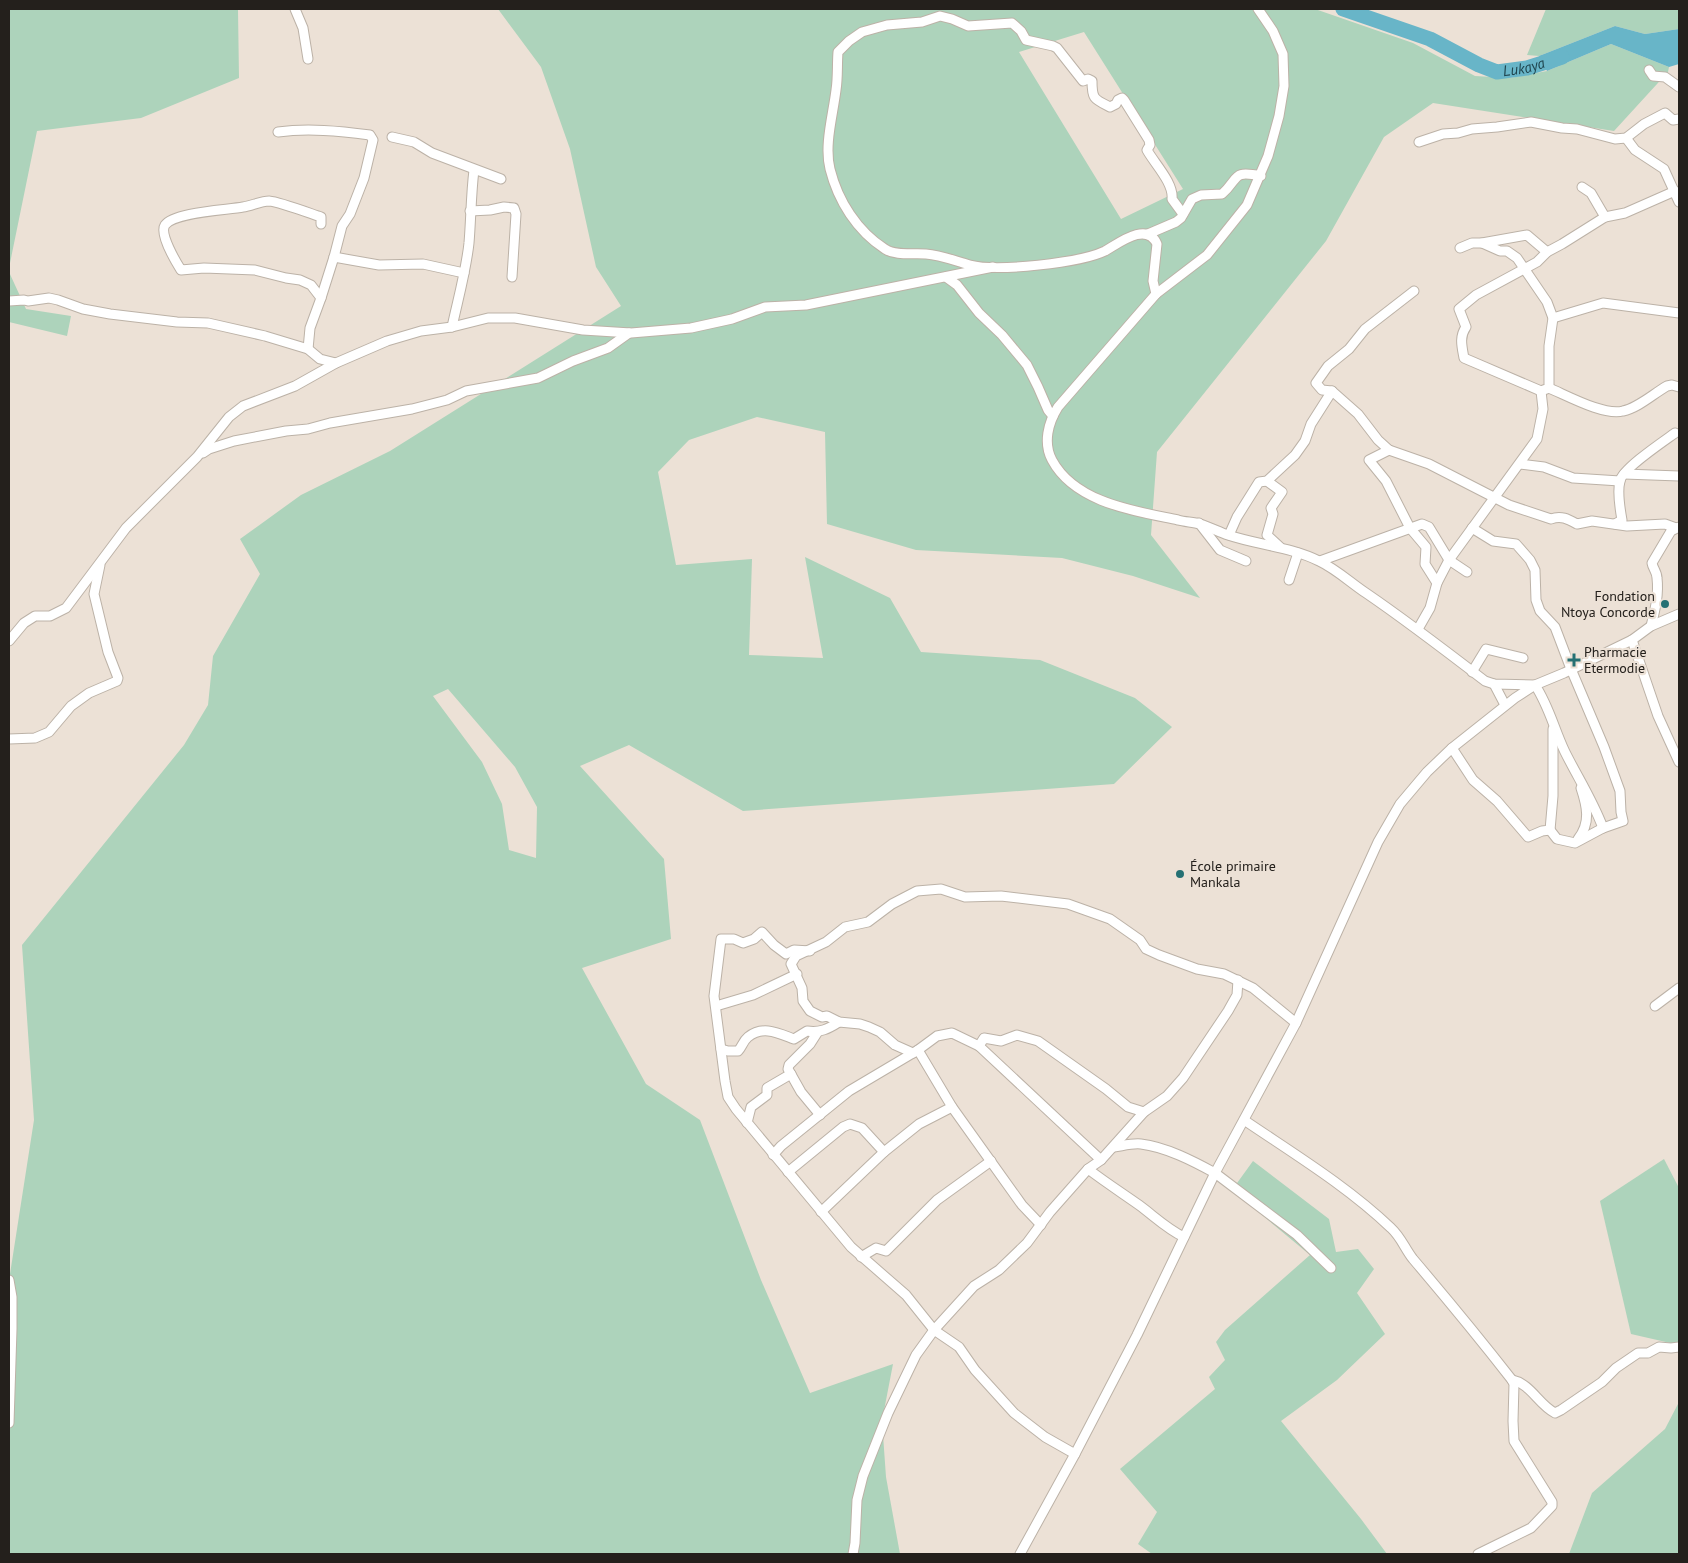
<svg xmlns="http://www.w3.org/2000/svg" width="1688" height="1563" viewBox="0 0 1688 1563" font-family="'PT Sans',sans-serif">
<rect width="100%" height="100%" fill="#ece1d6"/>
<g fill="#add3bb" fill-rule="evenodd">
<path d="M 9,9 L 238,10 L 239,78 L 141,118 L 37,131 L 9,268 Z"/>
<path d="M 498,9 L 1315,9 L 1413,43 L 1475,76 L 1510,78 L 1547,71 L 1611,44 L 1669,67 L 1668,72 L 1614,131 L 1433,103 L 1384,137 L 1326,241 L 1157,452 L 1151,535 L 1200,598 L 1133,576 L 1062,558 L 916,550 L 827,524 L 825,432 L 757,417 L 689,440 L 658,472 L 676,565 L 752,559 L 749,655 L 823,658 L 805,557 L 890,598 L 921,652 L 1040,660 L 1135,698 L 1172,727 L 1114,784 L 743,811 L 629,745 L 580,766 L 664,859 L 671,939 L 582,968 L 646,1084 L 700,1120 L 761,1280 L 810,1393 L 893,1364 L 882,1421 L 886,1477 L 900,1554 L 9,1554 L 9,1314 L 10,1274 L 34,1120 L 22,945 L 184,745 L 208,705 L 213,656 L 260,574 L 240,539 L 301,495 L 390,451 L 621,306 L 596,267 L 570,149 L 541,67 ZM 1084,32 L 1183,189 L 1121,219 L 1019,52 ZM 448,689 L 515,767 L 537,807 L 536,858 L 509,850 L 502,804 L 482,762 L 433,696 Z"/>
<path d="M 1546,9 L 1679,9 L 1679,29 L 1645,34 L 1615,26 L 1539,56 L 1527,55 Z"/>
<path d="M 9,272 L 26,309 L 71,316 L 67,336 L 9,322 Z"/>
<path d="M 1664,1159 L 1679,1188 L 1679,1345 L 1631,1334 L 1600,1201 Z"/>
<path d="M 1253,1161 L 1329,1219 L 1336,1252 L 1358,1249 L 1374,1269 L 1357,1293 L 1385,1334 L 1337,1380 L 1281,1421 L 1361,1519 L 1387,1554 L 1152,1554 L 1138,1544 L 1157,1512 L 1120,1469 L 1215,1389 L 1209,1377 L 1225,1360 L 1216,1342 L 1225,1330 L 1310,1255 L 1232,1190 Z"/>
<path d="M 1679,1402 L 1679,1554 L 1569,1554 L 1592,1493 L 1665,1429 Z"/>
</g>
<path fill="#68b5c8" d="M 1615,26 L 1645,34 L 1679,29 L 1679,64 L 1669,67 L 1611,44 L 1547,71 L 1539,56 Z"/>
<g fill="none" stroke-linecap="round" stroke-linejoin="round">
<path stroke="#68b5c8" stroke-width="15" id="s1" d="M 1343,9 L 1430,39 L 1479,65 L 1497,72 L 1527,68 L 1562,57"/>
<defs>
<g id="minor">
<path d="M 295,9 L 303,28 L 308,59"/>
<path d="M 1258,9 L 1273,31 L 1283,54 L 1284,86 L 1279,116 L 1268,156 L 1247,205 L 1207,255 L 1156,294 L 1058,407 C 1048,423 1043,443 1052,460 C 1075,503 1135,511 1178,520 C 1185,522 1193,522 1200,524 C 1210,527 1219,532 1228,535 C 1258,545 1291,547 1319,561 C 1336,569 1351,583 1366,593 C 1407,621 1446,651 1485,681 L 1494,684 L 1535,685 C 1549,706 1554,729 1565,752 C 1578,778 1593,801 1603,828"/>
<path d="M 1649,70 L 1653,76 L 1665,77 L 1679,87"/>
<path d="M 278,132 C 308,128 339,131 370,135 L 373,140 L 364,178 L 350,214 L 342,226 L 334,257 L 321,298"/>
<path d="M 392,137 L 414,142 L 432,153 L 501,179"/>
<path d="M 1626,138 L 1635,150 L 1664,169 L 1679,202"/>
<path d="M 1419,142 L 1443,134 L 1458,133 L 1472,129 L 1497,127 L 1531,122 L 1562,128 L 1577,129 L 1615,139 L 1626,138 L 1644,124 L 1665,113 L 1673,120 L 1679,119"/>
<path d="M 1582,187 L 1591,193 L 1605,217"/>
<path d="M 470,211 L 490,210 L 504,207 L 514,208 L 516,214 L 512,277"/>
<path d="M 1148,234 L 1176,222 L 1181,218 L 1192,199 L 1201,195 L 1222,194 C 1240,178 1231,170 1261,176"/>
<path d="M 1482,243 L 1500,251 L 1507,251 L 1517,258 L 1547,302 L 1553,318 L 1549,346 L 1549,388 L 1541,391 L 1464,358 C 1462,347 1459,337 1466,327 L 1459,309 L 1476,295 L 1537,262 L 1547,252 L 1562,244 L 1605,217 L 1625,213 L 1675,191"/>
<path d="M 1460,248 L 1472,243 L 1482,243 L 1527,235 L 1547,252"/>
<path d="M 334,257 L 379,265 L 423,264 L 464,273"/>
<path d="M 946,277 L 957,285 L 979,313 L 1002,335 L 1027,365 L 1038,387 L 1048,410 L 1053,416"/>
<path d="M 1414,291 L 1365,329 L 1349,349 L 1328,366 L 1316,383 L 1322,390 L 1332,391 L 1358,414 L 1378,440 L 1389,450 L 1429,464 L 1509,505 L 1551,519 C 1561,515 1568,519 1577,524 L 1592,521 L 1627,526 L 1665,524 L 1676,528"/>
<path d="M 1156,294 L 1153,281 L 1157,244 C 1147,221 1119,243 1105,251 C 1080,263 997,272 970,265 C 955,261 941,255 926,254 C 913,253 895,256 885,249 C 857,231 838,201 830,169 C 824,145 833,115 836,90 C 838,78 837,65 838,52 L 849,41 L 862,32 L 887,25 L 922,22 L 940,16 L 952,19 L 968,26 L 1012,23 L 1021,31 L 1026,40 L 1053,46 L 1057,48 L 1083,81 L 1088,79 L 1092,81 C 1092,99 1094,99 1110,107 L 1116,104 L 1118,100 L 1122,98 L 1124,100 L 1149,140 L 1150,145 L 1147,150 C 1154,163 1174,183 1172,199 L 1183,214"/>
<path d="M 9,301 L 24,300 L 28,301 L 49,298 L 58,300 L 83,309 L 110,314 L 177,322 L 208,323 L 265,336 L 308,349 L 320,359 L 336,363"/>
<path d="M 1553,318 L 1603,303 L 1679,313"/>
<path d="M 452,327 C 458,299 466,271 469,243 C 471,219 471,194 474,170"/>
<path d="M 308,349 L 310,328 L 321,298 L 311,285 L 300,280 L 286,278 L 255,270 L 204,268 L 181,270 C 176,262 159,234 165,225 C 174,212 227,210 243,207 C 251,206 261,201 269,201 C 280,202 309,213 321,217 L 321,224"/>
<path d="M 1549,388 C 1568,396 1604,416 1623,411 C 1638,408 1653,394 1667,386 L 1672,385 L 1679,387"/>
<path d="M 1389,450 L 1369,460 L 1386,481 L 1410,528 L 1426,547 L 1425,564 L 1437,583"/>
<path d="M 203,453 L 209,449 L 234,441 L 286,431 L 308,429 L 330,423 L 412,409 L 447,400 L 466,391 L 538,378 L 573,361 L 608,348 L 629,333"/>
<path d="M 1520,464 L 1544,467 L 1573,478 L 1620,481"/>
<path d="M 1624,474 L 1679,476"/>
<path d="M 1267,481 L 1282,492 L 1271,508 L 1273,514 L 1267,535 L 1280,547"/>
<path d="M 1199,523 L 1220,550 L 1246,561"/>
<path d="M 1615,524 L 1622,520 C 1620,509 1617,492 1620,481 C 1622,469 1664,441 1675,433"/>
<path d="M 1472,528 L 1493,541 L 1516,544 L 1530,560 L 1535,570 L 1536,600 L 1540,611 L 1555,627 L 1571,669 L 1604,747 L 1620,791 L 1621,812 L 1623,821 L 1603,828 L 1575,843 L 1557,839 L 1550,830"/>
<path d="M 1229,535 L 1237,517 L 1259,482 L 1267,481 L 1295,455 L 1305,441 L 1311,424 L 1332,391"/>
<path d="M 1320,561 L 1422,524 L 1429,527 L 1449,560 L 1467,572"/>
<path d="M 1289,580 L 1298,553"/>
<path d="M 1651,626 C 1655,610 1659,595 1657,578 C 1657,572 1653,569 1652,563 L 1671,531 L 1679,527"/>
<path d="M 1418,629 L 1430,608 L 1437,583 L 1449,560 L 1537,439 L 1543,409 L 1541,391"/>
<path d="M 1632,640 L 1658,716 L 1679,762"/>
<path d="M 9,641 L 24,623 L 35,616 L 50,616 L 66,608 L 126,528 L 197,457 L 229,417 L 243,406 L 295,386 L 336,363 L 387,341 L 421,331 L 452,327 L 488,318 L 515,318 L 583,330 L 631,333 L 691,328 L 732,319 L 765,307 L 806,305 L 993,267"/>
<path d="M 1472,672 L 1486,649 L 1523,658"/>
<path d="M 1494,684 L 1505,705"/>
<path d="M 9,739 L 35,738 L 49,732 L 71,706 L 89,693 L 117,681 L 118,678 L 108,652 L 94,594 L 100,565"/>
<path d="M 1452,748 L 1473,780 L 1497,801 L 1528,837 L 1542,831 L 1550,830 L 1553,796 L 1553,729"/>
<path d="M 1578,839 C 1591,823 1587,806 1581,788"/>
<path d="M 810,951 L 794,950 L 786,954 L 774,945 L 762,932 L 754,939 L 743,943 L 734,939 L 721,939 L 714,996 L 725,1081 L 728,1097 L 736,1109 L 851,1247 L 906,1295 L 934,1330 L 959,1347 L 975,1370 L 1014,1413 L 1045,1437 L 1075,1454"/>
<path d="M 716,1006 L 753,995 L 797,974"/>
<path d="M 1655,1006 L 1679,988"/>
<path d="M 817,1033 L 810,1044 L 789,1065 L 788,1069 L 801,1092 L 820,1115"/>
<path d="M 979,1046 L 984,1038 L 1001,1041 L 1017,1035 L 1038,1041 L 1106,1089 L 1128,1107 L 1144,1112"/>
<path d="M 721,1049 L 728,1051 L 738,1051 C 742,1047 743,1041 748,1037 C 763,1025 778,1033 794,1039 L 807,1031 C 820,1033 828,1029 839,1022"/>
<path d="M 918,1050 L 937,1036 L 952,1033 L 979,1046 L 1101,1160"/>
<path d="M 913,1053 L 895,1045 L 880,1032 L 869,1027 L 860,1024 L 839,1022 L 827,1016 L 822,1017 L 810,1011 L 803,1001 L 802,988 L 791,964 L 796,956 L 826,942 L 845,927 L 868,922 L 892,904 L 917,891 L 941,889 L 965,897 L 1001,896 L 1068,904 L 1110,919 L 1140,940 L 1146,949 L 1159,955 L 1197,969 L 1224,974 L 1253,988 L 1296,1023"/>
<path d="M 1244,1120 C 1294,1154 1347,1186 1391,1228 C 1401,1237 1405,1249 1413,1259 C 1447,1299 1480,1339 1512,1380 L 1514,1384 L 1513,1421 L 1514,1441 L 1552,1502 L 1552,1506 L 1531,1528 L 1478,1554"/>
<path d="M 747,1123 L 751,1107 L 767,1095 L 767,1088 L 791,1074"/>
<path d="M 1114,1147 C 1122,1146 1132,1143 1141,1144 C 1166,1147 1193,1161 1215,1173 L 1297,1235 L 1331,1268"/>
<path d="M 773,1155 L 781,1146 L 849,1091 L 918,1050 L 952,1107 L 1022,1205 L 1041,1225"/>
<path d="M 1088,1169 C 1105,1182 1122,1193 1139,1205 C 1154,1216 1167,1229 1184,1237"/>
<path d="M 788,1172 L 843,1127 L 850,1124 L 862,1128 L 884,1152"/>
<path d="M 821,1212 L 884,1152 L 919,1124 L 952,1107"/>
<path d="M 861,1257 L 876,1248 L 886,1251 L 937,1200 L 991,1161"/>
<path d="M 9,1280 L 12,1297 L 12,1329 L 9,1423"/>
<path d="M 1512,1380 C 1531,1384 1538,1404 1555,1413 L 1561,1410 L 1602,1382 L 1616,1368 L 1638,1353 L 1648,1353 L 1659,1347 L 1671,1348 L 1679,1347"/>
<path d="M 853,1554 L 855,1543 L 857,1500 L 863,1476 L 888,1413 L 916,1355 L 934,1330 L 974,1286 L 999,1270 L 1027,1243 L 1050,1212 L 1088,1169 L 1101,1160 L 1144,1112 L 1167,1096 L 1183,1078 L 1228,1011 L 1237,995 L 1238,980"/>
<path d="M 1020,1554 L 1075,1454 L 1137,1335 L 1215,1173 L 1296,1023 L 1378,842 L 1400,804 L 1427,772 L 1452,748 L 1515,698 L 1535,685 L 1564,673 L 1632,640 L 1651,626 L 1679,614"/>
</g>
</defs>
<use href="#minor" stroke="#bcb2a7" stroke-width="11"/>
<use href="#minor" stroke="#fff" stroke-width="9"/>
</g>
<g fill="#257073" stroke="#ece1d6" stroke-width="2">
<circle cx="1665" cy="604" r="5"/>
<path d="M1571.5 652.5h5v5h5v5h-5v5h-5v-5h-5v-5h5z"/>
<circle cx="1180" cy="874" r="5"/>
</g>
<g text-anchor="middle" stroke-width="4.5" stroke-linejoin="round" paint-order="stroke">
<g font-size="14" fill="#24201c" stroke="#ece1d6" text-anchor="start">
<text x="1655" y="601" text-anchor="end">Fondation<tspan x="1655" dy="16">Ntoya Concorde</tspan></text>
<text x="1584" y="657">Pharmacie<tspan x="1584" dy="16">Etermodie</tspan></text>
<text x="1190" y="871">École primaire<tspan x="1190" dy="16">Mankala</tspan></text>
</g>
<g font-size="15" font-style="italic" fill="#1f444d" stroke="#ece1d6">
<text dy="5" stroke="none"><textPath href="#s1" startOffset="194">Lukaya</textPath></text>
</g>
</g>
<rect width="1688" height="1563" fill="none" stroke="#24201c" stroke-width="20"/>
</svg>
